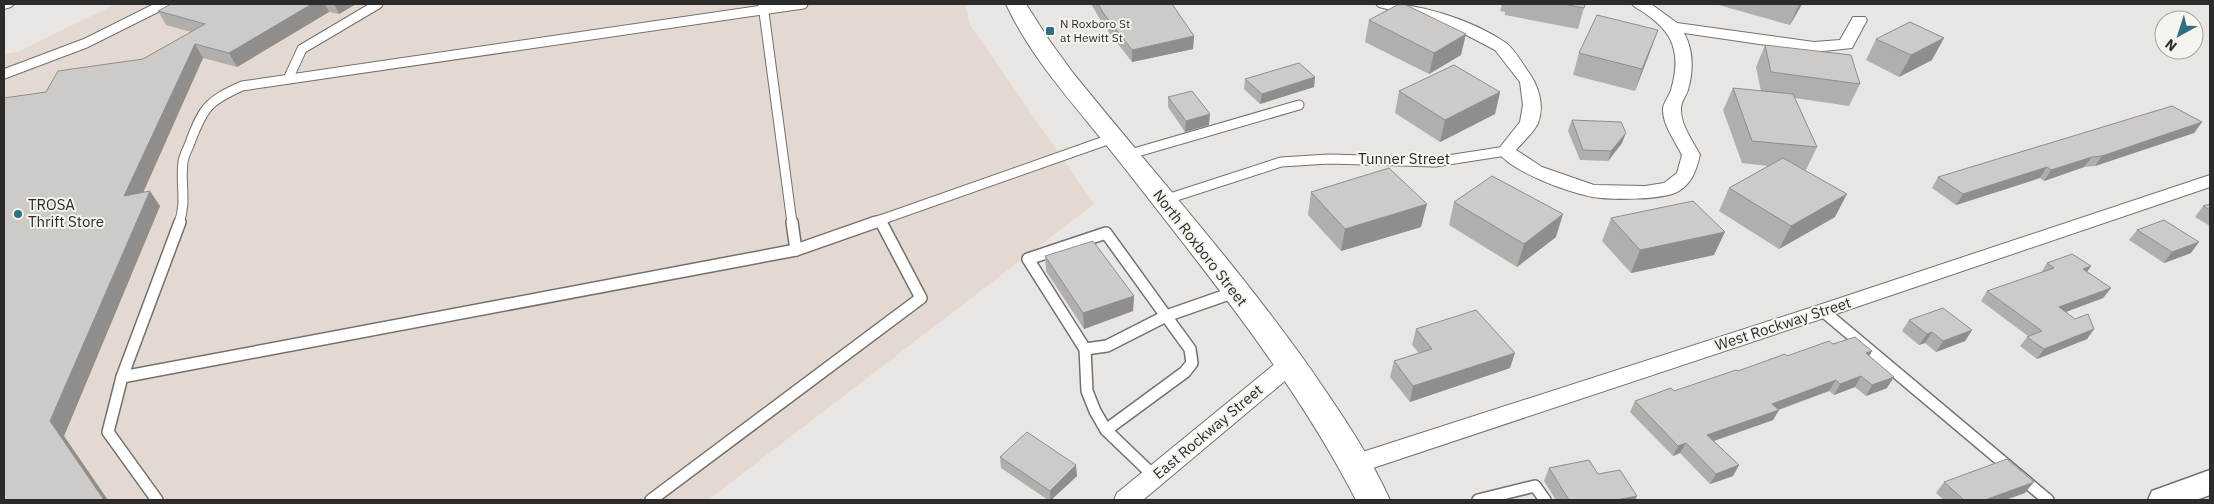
<svg xmlns="http://www.w3.org/2000/svg" width="2214" height="504" viewBox="0 0 2214 504" font-family="'IBM Plex Sans',sans-serif">
<rect width="100%" height="100%" fill="#e9e5e2"/>
<path fill="#e3d9d1" d="M 116,4 L 965,4 L 970,25 L 1094,204 L 708,500 L 4,500 L 4,54 L 17,52 Z"/>
<g fill="none" stroke-linecap="round" stroke-linejoin="round">
<defs>
<g id="service-far1">
<path d="M 763,5 L 792,223"/>
<path d="M 4,74 L 86,43 L 164,4"/>
<path d="M 289,77 L 302,49 L 378,4"/>
<path d="M 1127,155 L 1299,105"/>
<path d="M 1164,200 L 1281,162 L 1329,159 L 1435,162 L 1506,151"/>
<path d="M 880,220 L 882,223"/>
<path d="M 179,223 C 187,202 180,183 183,162 C 184,154 189,147 191,140 C 204,106 209,101 242,86 L 803,4"/>
<path d="M 872,223 L 1113,138"/>
</g>
<g id="service">
<path d="M 792,222 L 796,250"/>
<path d="M 1106,233 L 1166,316 L 1107,346 L 1085,349 L 1028,259 Z"/>
<path d="M 1823,311 L 2048,500"/>
<path d="M 1085,349 L 1087,391 L 1095,411 L 1106,430"/>
<path d="M 122,377 L 796,250 L 876,222"/>
<path d="M 1155,477 L 1106,430 L 1185,372 L 1192,363 L 1190,349 L 1166,316 L 1235,292"/>
<path d="M 157,500 L 108,432 L 122,377 L 180,222"/>
<path d="M 651,500 L 921,298 L 881,222"/>
<path d="M 1478,500 L 1535,486 L 1545,500"/>
</g>
<g id="minor">
<path d="M 4,4 L 14,4 L 11,7 L 4,9 Z"/>
<path d="M 1376,4 C 1415,1 1473,20 1506,43 C 1514,49 1521,61 1527,70 C 1538,84 1545,105 1538,123 C 1534,132 1523,142 1516,150 L 1542,167 L 1594,185 L 1645,186 L 1664,183 L 1677,173 L 1682,155 C 1675,141 1662,124 1663,108 C 1664,102 1669,96 1671,90 C 1683,49 1671,28 1635,7 L 1632,4 L 1651,4 L 1677,23 L 1814,42 L 1840,40 L 1853,17 L 1865,17 L 1867,20 L 1852,48 L 1814,52 L 1684,33 C 1694,51 1693,72 1688,90 C 1686,96 1681,102 1681,108 C 1680,125 1693,141 1700,155 C 1696,171 1692,184 1677,192 C 1662,200 1609,200 1593,197 C 1568,192 1511,172 1497,151 L 1520,122 L 1523,105 L 1520,82 L 1495,50 L 1453,28 L 1425,18 L 1379,7 Z"/>
<path d="M 2210,175 L 2210,187 L 1830,316 L 1355,474 L 1347,471 L 1343,464 L 1347,457 L 1816,306 Z"/>
<path d="M 1290,356 L 1298,358 L 1301,364 L 1298,370 L 1143,500 L 1114,500 L 1117,493 L 1282,358 Z"/>
</g>
<path id="tertiary" d="M 2210,470 L 2210,495 L 2196,500 L 2148,500 L 2152,491 Z"/>
<path id="primary" d="M 1006,4 L 1026,4 L 1049,40 L 1073,73 C 1153,172 1239,267 1312,371 C 1340,412 1370,455 1390,500 L 1356,500 C 1293,378 1207,274 1123,166 C 1083,114 1033,63 1006,4 Z"/>
</defs>
<use href="#service-far1" stroke="#74706d" stroke-width="11"/>
<use href="#service" stroke="#74706d" stroke-width="14"/>
<use href="#minor" stroke="#74706d" stroke-width="2"/>
<use href="#tertiary" stroke="#74706d" stroke-width="3"/>
<use href="#primary" stroke="#74706d" stroke-width="2"/>
<use href="#service-far1" stroke="#fff" stroke-width="9"/>
<use href="#service" stroke="#fff" stroke-width="11"/>
<use href="#minor" fill="#fff" fill-rule="evenodd"/>
<use href="#tertiary" fill="#fff" fill-rule="evenodd"/>
<use href="#primary" fill="#fff" fill-rule="evenodd"/>
</g>
<g fill="#b1aeab">
<path d="M 171,4 L 356,4 L 339,14 L 329,12 L 237,67 L 203,58 L 143,192 L 160,206 L 64,436 L 4,500 L 46,92 L 143,59 L 191,32 L 166,25 L 158,11 Z"/>
<path d="M 1091,4 L 1172,4 L 1194,36 L 1193,49 L 1132,62 L 1104,26 Z"/>
<path d="M 1502,4 L 1585,4 L 1578,29 L 1505,15 L 1505,12 L 1500,11 Z"/>
<path d="M 1715,4 L 1802,4 L 1790,25 Z"/>
<path d="M 1369,20 L 1461,55 L 1429,74 L 1365,42 Z"/>
<path d="M 1658,30 L 1635,91 L 1573,75 L 1579,53 Z"/>
<path d="M 1876,39 L 1932,60 L 1899,77 L 1866,60 Z"/>
<path d="M 1765,45 L 1860,84 L 1849,106 L 1795,98 L 1817,147 L 1806,170 L 1804,169 L 1835,217 L 1779,249 L 1719,211 L 1729,188 L 1768,166 L 1742,163 L 1723,110 L 1733,88 L 1761,91 L 1756,67 Z"/>
<path d="M 1315,77 L 1314,87 L 1260,104 L 1244,89 L 1245,79 Z"/>
<path d="M 1399,91 L 1500,92 L 1495,114 L 1440,142 L 1395,113 Z"/>
<path d="M 1168,97 L 1209,125 L 1185,132 L 1168,107 Z"/>
<path d="M 1572,120 L 1622,143 L 1608,161 L 1580,160 L 1568,131 Z"/>
<path d="M 2202,122 L 2194,133 L 2095,166 L 2084,167 L 2044,181 L 2040,178 L 1956,205 L 1932,188 L 1938,177 Z"/>
<path d="M 1311,192 L 1421,227 L 1341,251 L 1308,215 Z"/>
<path d="M 1454,202 L 1556,237 L 1517,267 L 1449,225 Z"/>
<path d="M 2210,204 L 2210,226 L 2195,217 L 2203,206 Z"/>
<path d="M 1611,218 L 1714,255 L 1631,273 L 1602,241 Z"/>
<path d="M 2137,230 L 2191,253 L 2164,263 L 2129,240 Z"/>
<path d="M 1045,256 L 1134,296 L 1133,311 L 1084,329 L 1046,271 Z"/>
<path d="M 2047,263 L 2091,266 L 2087,272 L 2111,288 L 2103,298 L 2066,312 L 2075,319 L 2094,329 L 2087,339 L 2037,359 L 2020,346 L 2028,336 L 1981,301 L 1987,291 L 2041,273 Z"/>
<path d="M 1909,320 L 1972,330 L 1965,341 L 1936,352 L 1925,343 L 1919,345 L 1902,331 Z"/>
<path d="M 1416,329 L 1510,368 L 1410,402 L 1390,377 L 1394,361 L 1419,353 L 1412,345 Z"/>
<path d="M 1833,344 L 1872,351 L 1869,356 L 1887,388 L 1866,396 L 1855,387 L 1834,395 L 1829,391 L 1779,410 L 1773,420 L 1714,441 L 1739,465 L 1733,476 L 1710,484 L 1680,453 L 1673,456 L 1630,412 L 1635,401 L 1674,391 L 1787,356 Z"/>
<path d="M 1000,457 L 1077,476 L 1051,500 L 1048,500 L 1001,468 Z"/>
<path d="M 1549,468 L 1598,474 L 1637,496 L 1635,500 L 1556,500 L 1544,481 Z"/>
<path d="M 1944,482 L 2025,493 L 2005,500 L 1944,500 L 1936,493 Z"/>
</g>
<g fill="#908d8b">
<path d="M 312,4 L 325,4 L 329,12 L 237,67 L 229,53 Z"/>
<path d="M 334,4 L 356,4 L 339,14 Z"/>
<path d="M 1799,4 L 1802,4 L 1790,25 Z"/>
<path d="M 1658,30 L 1650,52 L 1635,91 L 1642,69 Z"/>
<path d="M 1466,34 L 1461,55 L 1429,74 L 1434,53 Z"/>
<path d="M 1194,36 L 1193,49 L 1132,62 L 1132,50 Z"/>
<path d="M 1944,38 L 1932,60 L 1899,77 L 1911,55 Z"/>
<path d="M 195,44 L 203,58 L 135,211 L 124,196 Z"/>
<path d="M 1315,77 L 1314,87 L 1260,104 L 1262,94 Z"/>
<path d="M 1500,92 L 1495,114 L 1440,142 L 1445,120 Z"/>
<path d="M 1210,114 L 1209,125 L 1185,132 L 1186,121 Z"/>
<path d="M 2202,122 L 2194,133 L 2095,166 L 2102,156 Z"/>
<path d="M 1626,133 L 1622,143 L 1608,161 L 1611,151 Z"/>
<path d="M 2092,157 L 2084,167 L 2044,181 L 2051,170 Z"/>
<path d="M 2047,167 L 2040,178 L 1956,205 L 1963,194 Z"/>
<path d="M 150,191 L 160,206 L 64,436 L 108,500 L 104,500 L 50,421 Z"/>
<path d="M 1847,194 L 1835,217 L 1779,249 L 1791,226 Z"/>
<path d="M 1427,204 L 1421,227 L 1341,251 L 1345,229 Z"/>
<path d="M 1563,214 L 1556,237 L 1517,267 L 1524,244 Z"/>
<path d="M 1725,232 L 1714,255 L 1631,273 L 1640,250 Z"/>
<path d="M 2199,242 L 2191,253 L 2164,263 L 2172,252 Z"/>
<path d="M 2091,266 L 2084,276 L 2083,269 Z"/>
<path d="M 2111,288 L 2103,298 L 2052,317 L 2059,307 Z"/>
<path d="M 1134,296 L 1133,311 L 1084,329 L 1083,313 Z"/>
<path d="M 2094,329 L 2087,339 L 2037,359 L 2044,349 Z"/>
<path d="M 1972,330 L 1965,341 L 1936,352 L 1943,341 Z"/>
<path d="M 1932,332 L 1925,343 L 1919,345 L 1927,334 Z"/>
<path d="M 1872,351 L 1866,362 L 1866,353 Z"/>
<path d="M 1515,353 L 1510,368 L 1410,402 L 1413,386 Z"/>
<path d="M 1861,376 L 1855,387 L 1834,395 L 1840,384 Z"/>
<path d="M 1894,377 L 1887,388 L 1866,396 L 1872,385 Z"/>
<path d="M 1836,380 L 1829,391 L 1774,411 L 1779,410 L 1773,420 L 1702,445 L 1707,435 L 1772,404 Z"/>
<path d="M 1686,443 L 1680,453 L 1673,456 L 1678,446 Z"/>
<path d="M 1076,465 L 1077,476 L 1051,500 L 1050,500 L 1050,491 Z"/>
<path d="M 1739,465 L 1733,476 L 1710,484 L 1716,474 Z"/>
<path d="M 2034,482 L 2025,493 L 2005,500 L 1985,500 Z"/>
<path d="M 1637,496 L 1635,500 L 1615,500 L 1616,500 Z"/>
</g>
<g fill="#cecac7" stroke="#908d8b">
<path d="M 171,4 L 312,4 L 229,53 L 195,44 L 124,196 L 150,191 L 50,421 L 104,500 L 4,500 L 4,98 L 46,92 L 58,71 L 143,59 L 205,24 L 158,11 Z"/>
<path d="M 1098,4 L 1172,4 L 1194,36 L 1132,50 L 1104,14 Z"/>
<path d="M 1399,4 L 1404,4 L 1466,34 L 1434,53 L 1369,20 Z"/>
<path d="M 1563,4 L 1585,4 L 1584,8 Z"/>
<path d="M 1597,15 L 1658,30 L 1642,69 L 1579,53 Z"/>
<path d="M 1910,22 L 1944,38 L 1911,55 L 1876,39 Z"/>
<path d="M 1765,45 L 1851,55 L 1860,84 L 1771,72 Z"/>
<path d="M 1299,63 L 1315,77 L 1262,94 L 1245,79 Z"/>
<path d="M 1454,65 L 1500,92 L 1445,120 L 1399,91 Z"/>
<path d="M 1733,88 L 1793,94 L 1817,147 L 1752,141 Z"/>
<path d="M 1192,91 L 1210,114 L 1186,121 L 1168,97 Z"/>
<path d="M 2172,106 L 2202,122 L 2102,156 L 2092,157 L 2051,170 L 2047,167 L 1963,194 L 1938,177 Z"/>
<path d="M 1572,120 L 1621,122 L 1626,133 L 1611,151 L 1583,150 Z"/>
<path d="M 1783,158 L 1847,194 L 1791,226 L 1729,188 Z"/>
<path d="M 1389,168 L 1427,204 L 1345,229 L 1311,192 Z"/>
<path d="M 1492,176 L 1563,214 L 1524,244 L 1454,202 Z"/>
<path d="M 1693,201 L 1725,232 L 1640,250 L 1611,218 Z"/>
<path d="M 2210,204 L 2210,210 L 2203,206 Z"/>
<path d="M 2164,220 L 2199,242 L 2172,252 L 2137,230 Z"/>
<path d="M 1093,241 L 1134,296 L 1083,313 L 1045,256 Z"/>
<path d="M 2072,254 L 2091,266 L 2083,269 L 2111,288 L 2059,307 L 2075,319 L 2088,314 L 2094,329 L 2044,349 L 2027,337 L 2042,331 L 1987,291 L 2054,268 L 2047,263 Z"/>
<path d="M 1943,308 L 1972,330 L 1943,341 L 1932,332 L 1927,334 L 1909,320 Z"/>
<path d="M 1476,310 L 1515,353 L 1413,386 L 1394,361 L 1432,349 L 1416,329 Z"/>
<path d="M 1855,337 L 1872,351 L 1866,353 L 1894,377 L 1872,385 L 1861,376 L 1840,384 L 1836,380 L 1772,404 L 1779,410 L 1707,435 L 1739,465 L 1716,474 L 1686,443 L 1678,446 L 1635,401 L 1671,388 L 1674,391 L 1736,370 L 1738,371 L 1785,354 L 1787,356 L 1829,341 L 1833,344 Z"/>
<path d="M 1027,432 L 1076,465 L 1050,491 L 1000,457 Z"/>
<path d="M 2007,459 L 2034,482 L 1985,500 L 1964,500 L 1944,482 Z"/>
<path d="M 1589,460 L 1598,474 L 1620,470 L 1637,496 L 1616,500 L 1569,500 L 1549,468 Z"/>
</g>
<g fill="#2c7180" stroke="#f7f3ef" stroke-width="2">
<rect x="1045" y="26" width="10" height="10" rx="2.5"/>
<circle cx="18" cy="214" r="5"/>
</g>
<g text-anchor="middle" stroke-width="4" stroke-linejoin="round" paint-order="stroke">
<g font-size="12" fill="#2c2b2a" stroke="#f7f3ef" text-anchor="start">
<text x="1060" y="28">N Roxboro St<tspan x="1060" dy="14">at Hewitt St</tspan></text>
</g>
<g font-size="15" fill="#2c2b2a" stroke="#f7f3ef">
<text x="1404" y="164">Tunner Street</text>
<text transform="translate(1200 248) rotate(52)" y="5">North Roxboro Street</text>
<text transform="translate(1783 324) rotate(-18)" y="5">West Rockway Street</text>
<text transform="translate(1208 432) rotate(-40)" y="5">East Rockway Street</text>
</g>
<g font-size="15" fill="#2c2b2a" stroke="#f7f3ef" text-anchor="start">
<text x="28" y="210">TROSA<tspan x="28" dy="17">Thrift Store</tspan></text>
</g>
</g>
<rect width="2214" height="504" fill="none" stroke="#2c2b2a" stroke-width="10"/>
<g transform="translate(2179 35) rotate(219)"><circle r="24" fill="#f7f3ef" stroke="#a6a3a0"/>
<path d="M0-4L9 19L0 12L-9 19Z" fill="#2c7180"/>
<text y="-8" font-size="14" font-weight="bold" text-anchor="middle" fill="#2c2b2a">N</text>
</g>
</svg>
